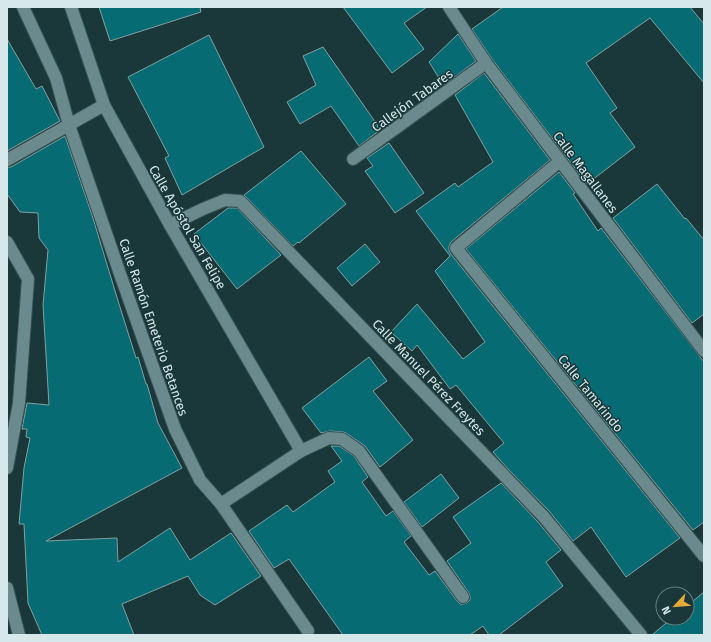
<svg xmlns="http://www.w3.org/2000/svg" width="711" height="642" viewBox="0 0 711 642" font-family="'Fira Sans',sans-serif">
<rect width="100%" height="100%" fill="#1a383a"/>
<g fill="#076b73" stroke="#81a1a4">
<path d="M 99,7 L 200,7 L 201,12 L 110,41 Z"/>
<path d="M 343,7 L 427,7 L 404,23 L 424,49 L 392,73 Z"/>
<path d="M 503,7 L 690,7 L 704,24 L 704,83 L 650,18 L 586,63 L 617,108 L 610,113 L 635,147 L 587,184 L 492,59 L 472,29 Z"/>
<path d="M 458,34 L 476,61 L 448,82 L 447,80 L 442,83 L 429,62 Z"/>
<path d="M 209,35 L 264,147 L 182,195 L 165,158 L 169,156 L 128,77 Z"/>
<path d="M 7,39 L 36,89 L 42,86 L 60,121 L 7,151 Z"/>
<path d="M 323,47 L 378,126 L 377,126 L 380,130 L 359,146 L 331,106 L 300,124 L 287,102 L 316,85 L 303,56 Z"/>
<path d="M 484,73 L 550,160 L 451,242 L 449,246 L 449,250 L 450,253 L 680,538 L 626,577 L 591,527 L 573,541 L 550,512 L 508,469 L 493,452 L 504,443 L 456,385 L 450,389 L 417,345 L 412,351 L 391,332 L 417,304 L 463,359 L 485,342 L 435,271 L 450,256 L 416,211 L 455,183 L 458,187 L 493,162 L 455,95 Z"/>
<path d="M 65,136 L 92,215 L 119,304 L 136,358 L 138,357 L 146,384 L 147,384 L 158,423 L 182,468 L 46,541 L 117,538 L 118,562 L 170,528 L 190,560 L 231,533 L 261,576 L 215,605 L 200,595 L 188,576 L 122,604 L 134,635 L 42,635 L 28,603 L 24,524 L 19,524 L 24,468 L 30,438 L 26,437 L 27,429 L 22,429 L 27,403 L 49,405 L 43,305 L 48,250 L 39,238 L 38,213 L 20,212 L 7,194 L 7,167 L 11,167 Z"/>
<path d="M 389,143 L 424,193 L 395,213 L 365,171 L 373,166 L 367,158 Z"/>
<path d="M 301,151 L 346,204 L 299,243 L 298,242 L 293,246 L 244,195 Z"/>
<path d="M 559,172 L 575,193 L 573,194 L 598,231 L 601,228 L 704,362 L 704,522 L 693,530 L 466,249 Z"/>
<path d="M 657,184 L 685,219 L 686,218 L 704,240 L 704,314 L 692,323 L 613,218 Z"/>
<path d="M 228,208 L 237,208 L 281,255 L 237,289 L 194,234 Z"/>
<path d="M 365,244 L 380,262 L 352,286 L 337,268 Z"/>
<path d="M 369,357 L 387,381 L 373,391 L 413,440 L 380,467 L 365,446 L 346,433 L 343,432 L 330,431 L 321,433 L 302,408 Z"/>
<path d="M 331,446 L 339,446 L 354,456 L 368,477 L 362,482 L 386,516 L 393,511 L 411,536 L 404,542 L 429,575 L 435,571 L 457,601 L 460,604 L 463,604 L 467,603 L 470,600 L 470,596 L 469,593 L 447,561 L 471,543 L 453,517 L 501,483 L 538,522 L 561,550 L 546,562 L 563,586 L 499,635 L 489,635 L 483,626 L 470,635 L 343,635 L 289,559 L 274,568 L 249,531 L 287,505 L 293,512 L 335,482 L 328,471 L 342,461 Z"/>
<path d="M 441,474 L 459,498 L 422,527 L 404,502 Z"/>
<path d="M 704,592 L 704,635 L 652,635 L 672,618 L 687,618 L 687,606 Z"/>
</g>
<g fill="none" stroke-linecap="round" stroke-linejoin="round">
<defs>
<path id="lane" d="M 353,159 L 486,63"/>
<g id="street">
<path d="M 23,7 L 56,78 L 69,125 L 119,271 L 175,429 L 200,480 L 221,504 L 308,631"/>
<path d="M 71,7 L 104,105 L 170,225 L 301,451"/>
<path d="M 449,7 L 486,63 L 704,351"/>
<path d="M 7,160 L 104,105"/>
<path d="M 560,161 L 456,248 L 704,556"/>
<path d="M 170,225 L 203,209 L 225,200 L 240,201 L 544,517 L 641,635"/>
<path d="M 7,242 L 28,279 L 19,403 L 7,468"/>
<path d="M 221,504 L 301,451 L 329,438 L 342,439 L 359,451 L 463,597"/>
<path d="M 7,588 L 19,635"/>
</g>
</defs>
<use href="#lane" stroke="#395355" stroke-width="14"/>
<use href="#street" stroke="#395355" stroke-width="14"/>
<use href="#lane" stroke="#6b8a8d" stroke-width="12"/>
<use href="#street" stroke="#6b8a8d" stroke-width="12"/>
</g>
<g text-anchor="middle" stroke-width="3" stroke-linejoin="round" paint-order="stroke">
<g font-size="13" fill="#d7e8ea" stroke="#1a383a">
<text transform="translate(412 100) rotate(-36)" y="5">Callejón Tabares</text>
<text transform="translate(586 172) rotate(53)" y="5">Calle Magallanes</text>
<text transform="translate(188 227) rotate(60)" y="5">Calle Apóstol San Felipe</text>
<text transform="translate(154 327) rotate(71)" y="5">Calle Ramón Emeterio Betances</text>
<text transform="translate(429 377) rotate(46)" y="5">Calle Manuel Pérez Freytes</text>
<text transform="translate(591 393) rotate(51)" y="5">Calle Tamarindo</text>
</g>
</g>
<rect width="711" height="642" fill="none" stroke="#d7e8ea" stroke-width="16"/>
<g transform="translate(675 606) rotate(244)"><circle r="19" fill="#1a383a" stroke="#667e80"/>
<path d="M0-3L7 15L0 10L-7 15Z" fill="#e6ac36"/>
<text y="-6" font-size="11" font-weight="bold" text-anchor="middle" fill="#d7e8ea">N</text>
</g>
</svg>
